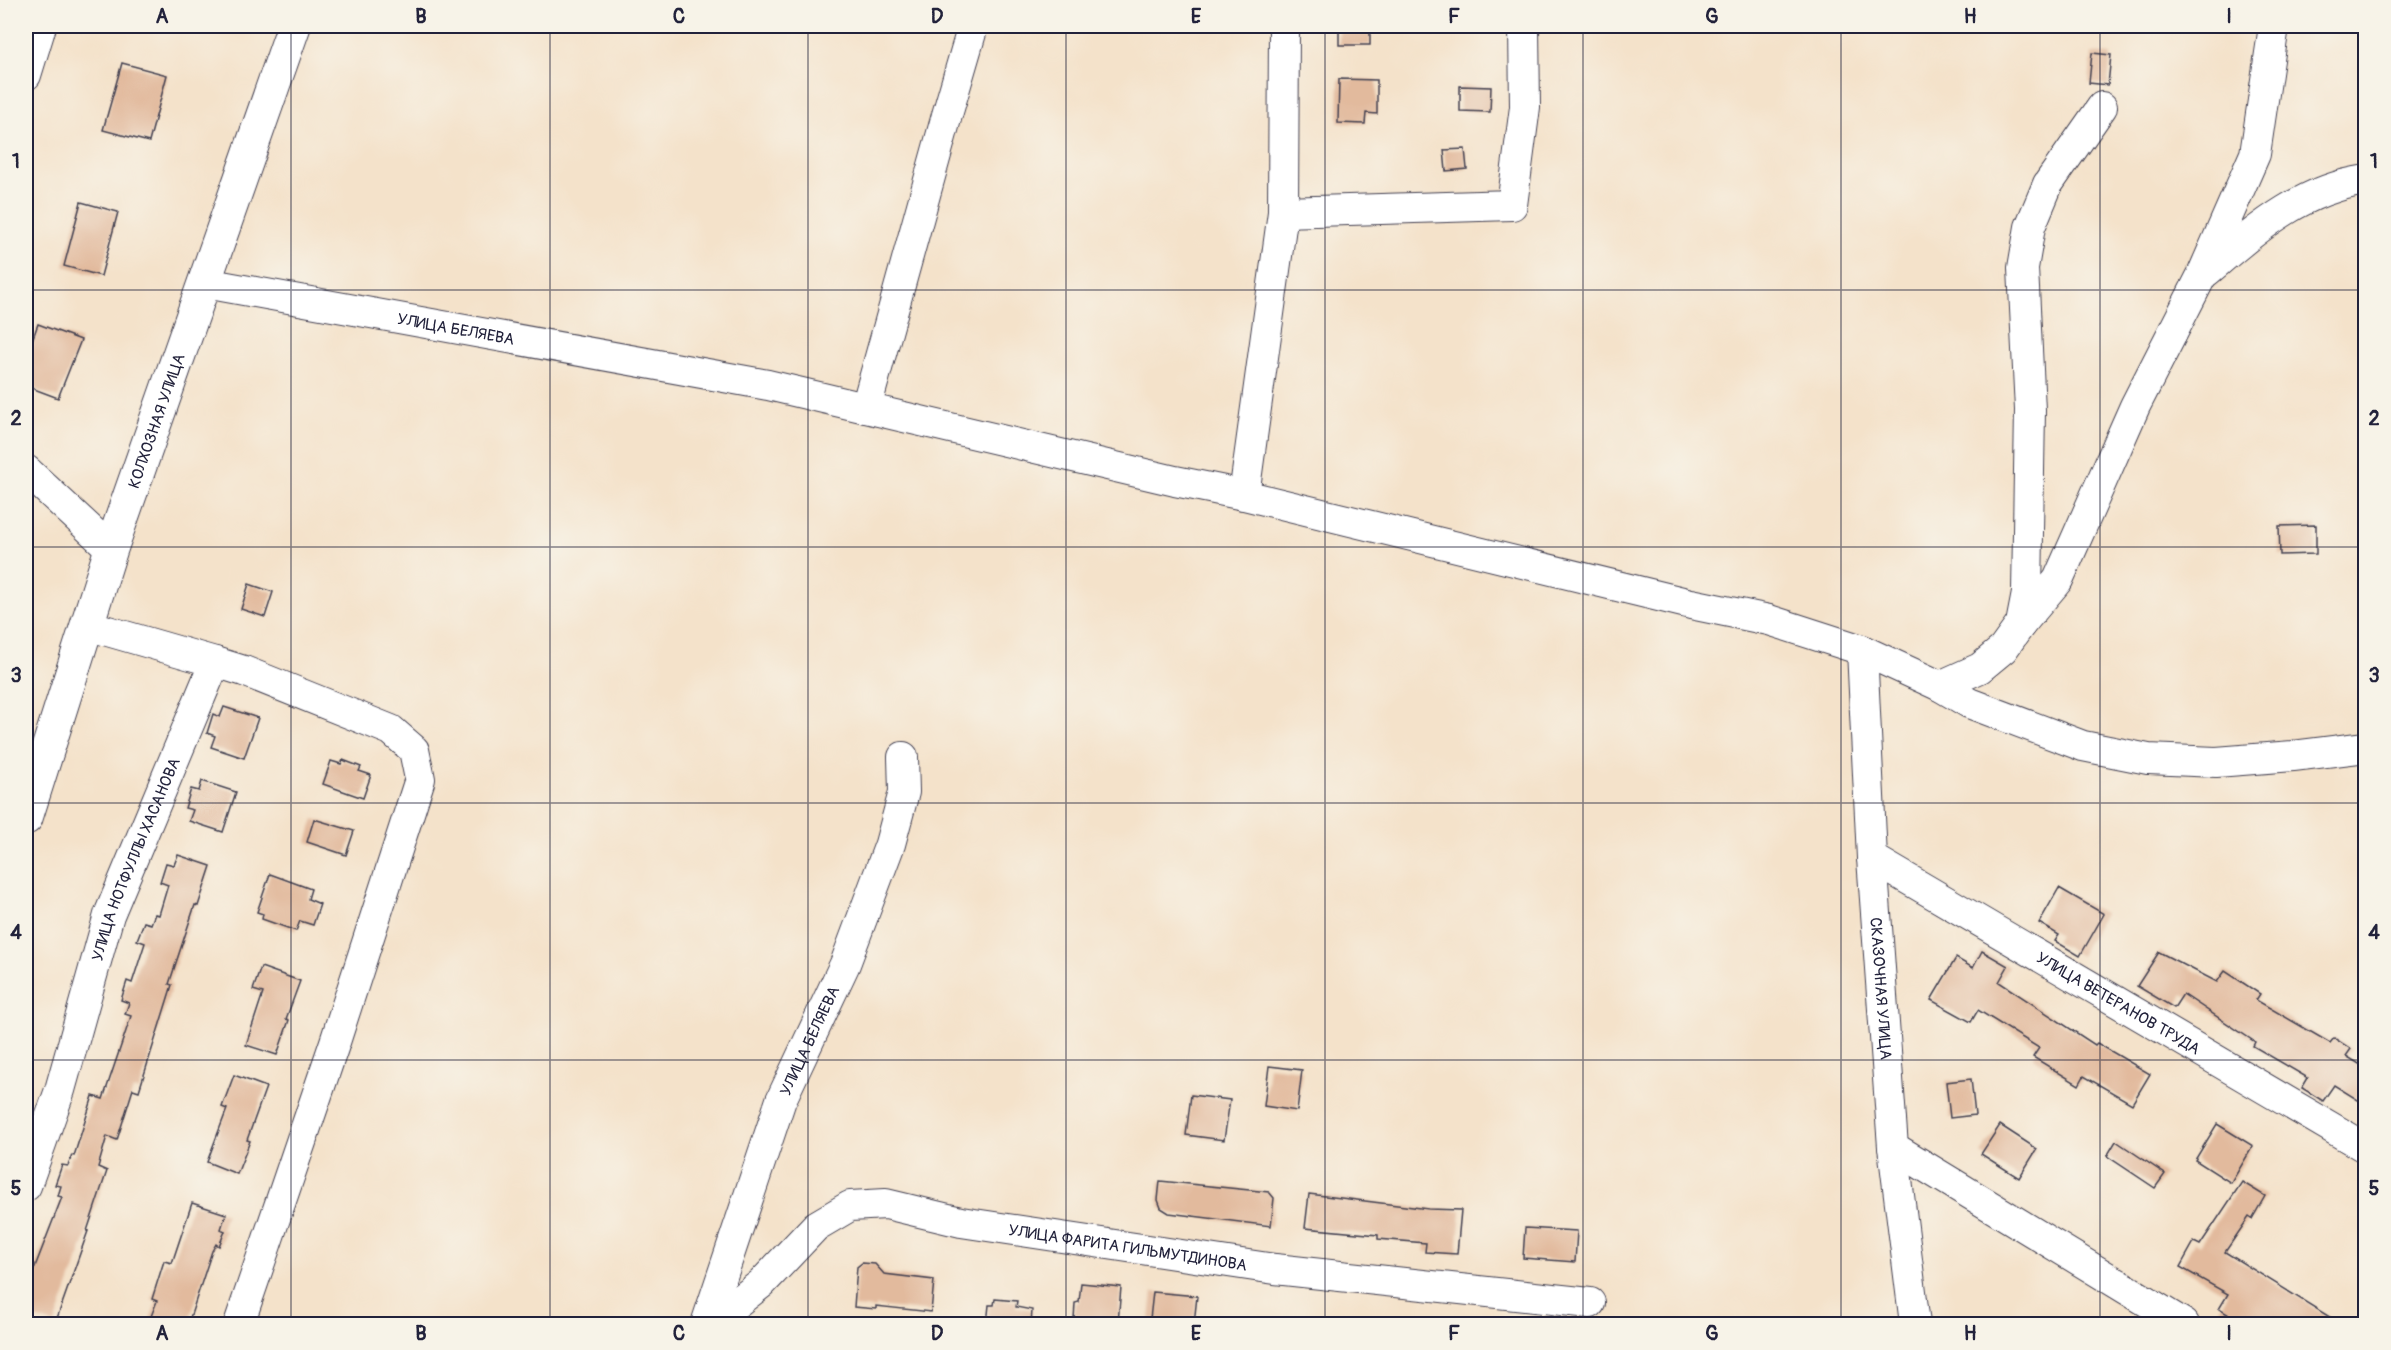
<svg xmlns="http://www.w3.org/2000/svg" width="2391" height="1350" viewBox="0 0 2391 1350" font-family="Pangolin,sans-serif">
<rect width="100%" height="100%" fill="#f7f3e8"/>
<filter id="ink" filterUnits="userSpaceOnUse"><feTurbulence type="fractalNoise" baseFrequency=".0167" numOctaves="2"/><feDisplacementMap in="SourceGraphic" scale="12" xChannelSelector="R" yChannelSelector="G"/><feConvolveMatrix kernelMatrix="1 2 1 2 8 2 1 2 1" color-interpolation-filters="sRGB"/></filter>
<filter id="wash" filterUnits="userSpaceOnUse"><feTurbulence type="fractalNoise" baseFrequency=".008" numOctaves="4" result="noise"/><feDisplacementMap in="SourceGraphic" scale="24" xChannelSelector="R" yChannelSelector="G"/><feGaussianBlur stdDeviation="1.35" result="paint"/><feColorMatrix in="noise" values="0 0 0 0 0 0 0 0 0 0 0 0 0 0 0 0 0 1.4 0 .05"/><feComposite in="paint" operator="in"/></filter>
<g filter="url(#wash)">
<rect width="100%" height="100%" fill="#f4e2ca"/>
<g id="blocks">
<g fill="#e2ba9d">
<rect x="1339" y="26" width="31" height="19"/>
<path d="M 2092,53 L 2111,55 L 2108,85 L 2089,83 Z"/>
<path d="M 122,63 L 167,75 L 149,142 L 103,130 Z"/>
<path d="M 1339,79 L 1377,80 L 1377,114 L 1366,113 L 1365,124 L 1338,123 Z"/>
<path d="M 1460,86 L 1491,87 L 1490,112 L 1460,111 Z"/>
<path d="M 1465,149 L 1467,169 L 1446,171 L 1444,150 Z"/>
<path d="M 81,202 L 118,212 L 101,276 L 64,266 Z"/>
<path d="M 38,324 L 81,340 L 58,398 L 26,386 L 26,357 Z"/>
<path d="M 2316,525 L 2316,554 L 2280,555 L 2279,526 Z"/>
<path d="M 249,584 L 273,592 L 265,617 L 241,609 Z"/>
<path d="M 224,707 L 258,718 L 244,758 L 211,747 L 215,736 L 207,733 L 213,714 L 220,717 Z"/>
<path d="M 343,760 L 361,767 L 359,771 L 371,775 L 363,798 L 323,784 L 331,761 L 341,764 Z"/>
<path d="M 202,781 L 236,792 L 223,832 L 189,821 L 193,810 L 185,808 L 191,789 L 199,791 Z"/>
<path d="M 314,819 L 354,831 L 346,855 L 307,842 Z"/>
<path d="M 178,855 L 211,866 L 198,906 L 195,905 L 169,984 L 172,985 L 139,1091 L 133,1089 L 117,1140 L 107,1136 L 98,1167 L 107,1171 L 87,1231 L 88,1231 L 55,1324 L 53,1324 L 26,1315 L 26,1290 L 62,1197 L 58,1196 L 61,1186 L 55,1185 L 62,1165 L 68,1166 L 72,1155 L 74,1156 L 93,1096 L 103,1099 L 131,1016 L 125,1014 L 129,1003 L 121,1000 L 127,981 L 132,983 L 145,943 L 137,940 L 144,922 L 151,924 L 155,914 L 159,915 L 168,885 L 160,882 L 166,863 L 174,865 Z"/>
<path d="M 270,874 L 311,889 L 308,899 L 320,904 L 313,925 L 300,921 L 296,931 L 262,919 L 263,914 L 257,912 Z"/>
<path d="M 2059,888 L 2104,914 L 2080,956 L 2055,941 L 2059,935 L 2039,923 Z"/>
<path d="M 1982,951 L 2008,966 L 1999,982 L 2095,1045 L 2097,1043 L 2150,1074 L 2132,1104 L 2084,1076 L 2079,1085 L 2033,1057 L 2039,1048 L 1978,1010 L 1971,1022 L 1931,1000 L 1956,958 L 1973,968 Z"/>
<path d="M 2159,952 L 2217,982 L 2225,971 L 2260,994 L 2256,1000 L 2330,1043 L 2334,1038 L 2351,1049 L 2346,1056 L 2366,1068 L 2366,1105 L 2334,1085 L 2323,1101 L 2302,1088 L 2308,1078 L 2253,1046 L 2255,1042 L 2183,994 L 2174,1008 L 2137,986 Z"/>
<path d="M 261,967 L 300,981 L 286,1019 L 289,1020 L 277,1055 L 246,1045 L 263,993 L 253,990 Z"/>
<path d="M 1269,1066 L 1302,1070 L 1297,1111 L 1264,1106 Z"/>
<path d="M 234,1075 L 266,1087 L 247,1140 L 250,1141 L 237,1174 L 207,1162 L 227,1109 L 222,1107 Z"/>
<path d="M 1971,1079 L 1975,1115 L 1950,1118 L 1946,1082 Z"/>
<path d="M 1191,1095 L 1230,1100 L 1224,1140 L 1186,1135 Z"/>
<path d="M 2217,1124 L 2253,1146 L 2231,1183 L 2195,1160 Z"/>
<path d="M 2000,1125 L 2037,1149 L 2019,1178 L 1981,1154 Z"/>
<path d="M 2116,1141 L 2165,1174 L 2155,1188 L 2107,1156 Z"/>
<path d="M 1160,1181 L 1269,1192 L 1274,1198 L 1271,1226 L 1169,1213 L 1161,1208 L 1158,1200 Z"/>
<path d="M 2242,1182 L 2265,1196 L 2252,1219 L 2249,1217 L 2225,1252 L 2341,1324 L 2244,1324 L 2219,1309 L 2228,1294 L 2180,1267 L 2194,1242 L 2200,1245 Z"/>
<path d="M 1309,1194 L 1429,1209 L 1461,1210 L 1457,1254 L 1425,1252 L 1426,1243 L 1378,1239 L 1378,1235 L 1305,1228 Z"/>
<path d="M 192,1203 L 226,1214 L 221,1229 L 225,1231 L 219,1246 L 216,1244 L 212,1251 L 188,1324 L 148,1324 L 157,1301 L 152,1299 L 164,1261 L 172,1263 Z"/>
<path d="M 1525,1228 L 1577,1231 L 1575,1262 L 1523,1258 Z"/>
<path d="M 862,1263 L 875,1264 L 884,1274 L 934,1280 L 931,1312 L 876,1306 L 876,1309 L 854,1307 L 857,1267 Z"/>
<path d="M 1081,1283 L 1121,1287 L 1118,1323 L 1074,1319 L 1075,1303 L 1079,1302 Z"/>
<path d="M 1153,1292 L 1197,1296 L 1194,1324 L 1155,1324 L 1155,1320 L 1150,1319 Z"/>
<path d="M 995,1299 L 1017,1301 L 1016,1307 L 1032,1310 L 1031,1324 L 987,1324 L 989,1305 L 994,1305 Z"/>
</g>
</g>
</g>
<g filter="url(#ink)">
<use href="#blocks" fill-opacity="0" stroke="#423f50" stroke-width="1.5"/>
<g fill="none" stroke-linecap="round" stroke-linejoin="round">
<defs>
<g id="minor">
<path d="M 26,75 L 41,26"/>
<path d="M 1283,212 L 1512,205 L 1525,107 L 1524,26"/>
<path d="M 2206,272 C 2256,230 2299,190 2366,180"/>
<path id="s1" d="M 205,283 L 768,385 L 1175,481 L 1244,495 L 1691,604 L 1769,620 L 1862,650 L 1940,686 L 1969,703 L 2083,746 L 2148,759 L 2216,762 L 2293,756 L 2366,747"/>
<path d="M 866,408 L 947,115 L 973,26"/>
<path d="M 26,470 L 111,549"/>
<path d="M 1244,495 L 1283,212 L 1284,26"/>
<path d="M 2021,624 L 2058,580 L 2135,406 L 2202,275 L 2255,154 L 2274,26"/>
<path id="s2" d="M 1862,650 L 1872,858 L 1893,1147 L 1915,1324"/>
<path d="M 215,662 L 244,671 L 391,730 L 414,750 L 420,779 L 335,1042 L 239,1324"/>
<path d="M 1940,686 L 1980,668 L 2003,649 L 2021,624 L 2027,593 L 2030,410 L 2023,268 L 2030,227 L 2048,184 L 2102,107"/>
<path id="s3" d="M 1872,858 L 2366,1148"/>
<path d="M 1893,1147 L 2184,1324"/>
<path id="s4" d="M 26,1186 L 60,1090 L 109,915 L 215,662 L 87,625"/>
<path id="s5" d="M 706,1324 L 781,1100 L 845,964 L 890,844 L 904,792 L 903,757"/>
<path id="s6" d="M 710,1324 L 762,1283 L 816,1226 L 850,1206 L 886,1204 L 961,1222 L 1275,1269 L 1590,1303"/>
</g>
<g id="major">
<path id="s7" d="M 26,818 L 111,549 L 294,26"/>
</g>
</defs>
<use href="#minor" stroke="#423f50" stroke-width="32"/>
<use href="#major" stroke="#423f50" stroke-width="35"/>
<use href="#minor" stroke="#fff" stroke-width="30"/>
<use href="#major" stroke="#fff" stroke-width="33"/>
</g>
</g>
<path fill="none" stroke="#22223b" stroke-width="1.5" stroke-opacity="0.55" d="M 291,26 L 291,1324M 550,26 L 550,1324M 808,26 L 808,1324M 1066,26 L 1066,1324M 1325,26 L 1325,1324M 1583,26 L 1583,1324M 1841,26 L 1841,1324M 2100,26 L 2100,1324M 26,290 L 2366,290M 26,547 L 2366,547M 26,803 L 2366,803M 26,1060 L 2366,1060"/>
<g text-anchor="middle" stroke-width="4.5" stroke-linejoin="round" paint-order="stroke">
<g font-size="16" fill="#22223b" stroke="#f7f3e8">
<text dy="6" stroke="none"><textPath href="#s1" startOffset="255">УЛИЦА БЕЛЯЕВА</textPath></text>
<text dy="6" stroke="none"><textPath href="#s7" startOffset="418">КОЛХОЗНАЯ УЛИЦА</textPath></text>
<text dy="6" stroke="none"><textPath href="#s4" startOffset="345">УЛИЦА НОТФУЛЛЫ ХАСАНОВА</textPath></text>
<text dy="6" stroke="none"><textPath href="#s2" startOffset="339">СКАЗОЧНАЯ УЛИЦА</textPath></text>
<text dy="6" stroke="none"><textPath href="#s3" startOffset="286">УЛИЦА ВЕТЕРАНОВ ТРУДА</textPath></text>
<text dy="6" stroke="none"><textPath href="#s5" startOffset="302">УЛИЦА БЕЛЯЕВА</textPath></text>
<text dy="6" stroke="none"><textPath href="#s6" startOffset="466">УЛИЦА ФАРИТА ГИЛЬМУТДИНОВА</textPath></text>
</g>
</g>
<rect width="2391" height="1350" fill="none" stroke="#f7f3e8" stroke-width="66"/>
<rect x="33" y="33" width="2325" height="1284" fill="none" stroke="#22223b" stroke-width="2"/>
<g font-size="20" text-anchor="middle" font-weight="bold" fill="#22223b">
<text x="162" y="23">A</text>
<text x="421" y="23">B</text>
<text x="679" y="23">C</text>
<text x="937" y="23">D</text>
<text x="1196" y="23">E</text>
<text x="1454" y="23">F</text>
<text x="1712" y="23">G</text>
<text x="1970" y="23">H</text>
<text x="2229" y="23">I</text>
<text x="16" y="168">1</text>
<text x="2374" y="168">1</text>
<text x="16" y="425">2</text>
<text x="2374" y="425">2</text>
<text x="16" y="682">3</text>
<text x="2374" y="682">3</text>
<text x="16" y="939">4</text>
<text x="2374" y="939">4</text>
<text x="16" y="1195">5</text>
<text x="2374" y="1195">5</text>
<text x="162" y="1340">A</text>
<text x="421" y="1340">B</text>
<text x="679" y="1340">C</text>
<text x="937" y="1340">D</text>
<text x="1196" y="1340">E</text>
<text x="1454" y="1340">F</text>
<text x="1712" y="1340">G</text>
<text x="1970" y="1340">H</text>
<text x="2229" y="1340">I</text>
</g>
</svg>
